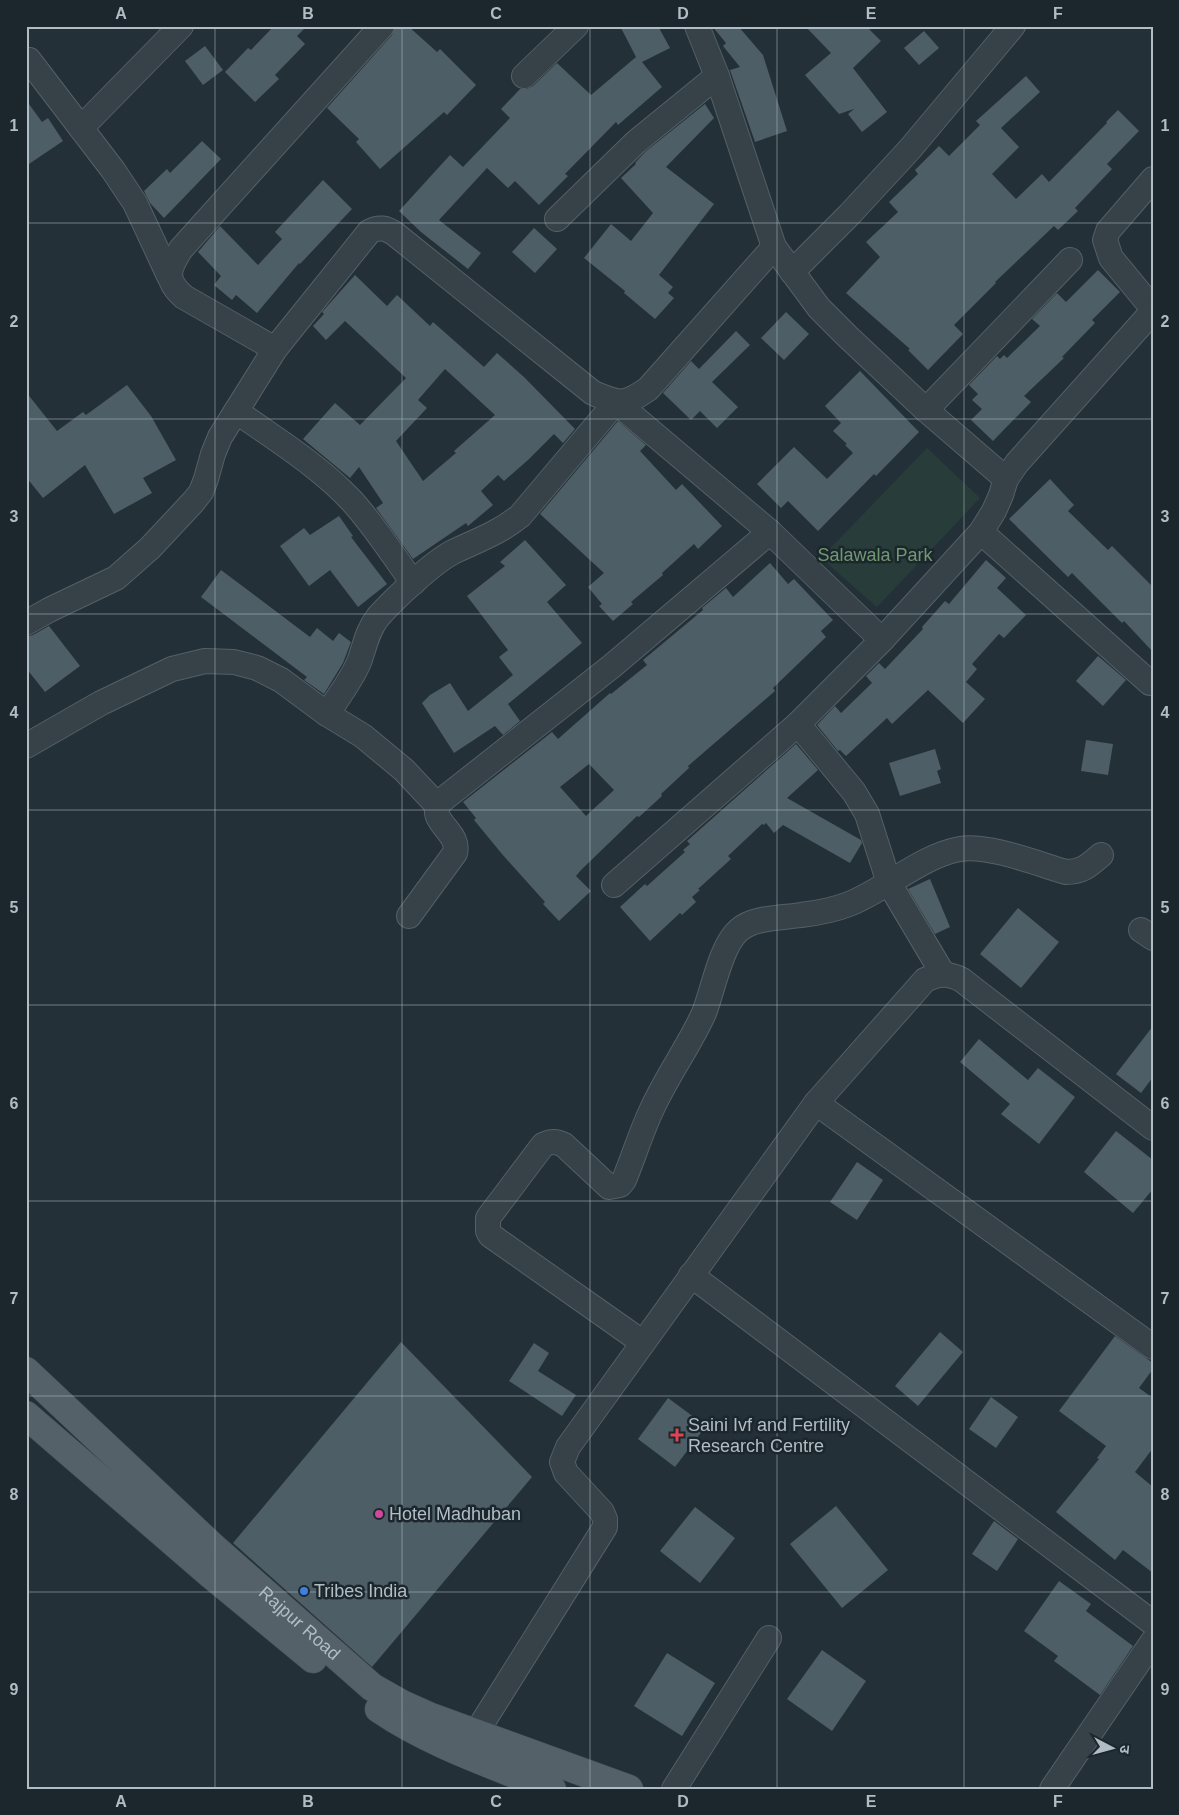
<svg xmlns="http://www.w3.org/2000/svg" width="1179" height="1815" viewBox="0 0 1179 1815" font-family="Helvetica,'Noto Sans Devanagari',sans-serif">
<rect width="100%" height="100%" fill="#233038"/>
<path fill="#283d39" d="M 927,448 L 980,498 L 877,607 L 821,558 Z"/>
<g fill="#4e5e66" fill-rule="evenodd">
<path d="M 274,26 L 307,26 L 297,36 L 305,44 L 275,75 L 279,79 L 255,102 L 225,72 L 248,48 L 251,50 Z"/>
<path d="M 395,26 L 408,26 L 437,52 L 440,49 L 476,85 L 447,115 L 444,112 L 380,169 L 356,142 L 359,139 L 327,108 L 392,35 Z"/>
<path d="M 620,26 L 658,26 L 670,48 L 642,62 L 662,87 L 618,125 L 616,122 L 565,174 L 568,176 L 539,205 L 515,181 L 508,188 L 487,168 L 439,220 L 481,253 L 468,269 L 421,232 L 399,211 L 450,155 L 463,167 L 510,118 L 501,109 L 520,89 L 527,89 L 533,86 L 557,63 L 591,95 L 636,57 Z"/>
<path d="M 712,26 L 738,26 L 763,55 L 787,131 L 755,142 L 730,70 L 740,67 L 723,46 L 726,43 Z"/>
<path d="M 805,26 L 866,26 L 881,41 L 853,68 L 887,112 L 862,132 L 848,114 L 854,109 L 839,114 L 805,75 L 831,53 Z"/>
<path d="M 924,31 L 939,48 L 919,65 L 904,48 Z"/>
<path d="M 205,46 L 223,70 L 203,85 L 185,61 Z"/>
<path d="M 1026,76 L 1040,92 L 1001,128 L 1019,147 L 992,174 L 1016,199 L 1042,174 L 1049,182 L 1107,123 L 1106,122 L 1118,110 L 1139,131 L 1107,164 L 1112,169 L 1075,208 L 1078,211 L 1058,230 L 1054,226 L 995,282 L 996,283 L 954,325 L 963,334 L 928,370 L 908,350 L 910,349 L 846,293 L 880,257 L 866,242 L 898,212 L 889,202 L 918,174 L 915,170 L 939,146 L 949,156 L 980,125 L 976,121 Z"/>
<path d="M 26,100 L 42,122 L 48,118 L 63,141 L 26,166 Z"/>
<path d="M 705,104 L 714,118 L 666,167 L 714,204 L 659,275 L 673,287 L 668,293 L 674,298 L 655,319 L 624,293 L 625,291 L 584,258 L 611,224 L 631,241 L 653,213 L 621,178 L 636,164 L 635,163 L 645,152 Z"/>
<path d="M 202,141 L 221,159 L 164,218 L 150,203 L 144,191 L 167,169 L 170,173 Z"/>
<path d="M 323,180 L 352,209 L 300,264 L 299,263 L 257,313 L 236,295 L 232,300 L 214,285 L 221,276 L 198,252 L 220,226 L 258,265 L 282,239 L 275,232 Z"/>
<path d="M 534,228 L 557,249 L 535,273 L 512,252 Z"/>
<path d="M 1098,270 L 1120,292 L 1092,320 L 1095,323 L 1062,357 L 1064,358 L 1024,396 L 1031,402 L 993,441 L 971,420 L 982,409 L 972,400 L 978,394 L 969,385 L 997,356 L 1000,359 L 1004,355 L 1007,358 L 1040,326 L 1032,319 L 1057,293 L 1066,302 Z"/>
<path d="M 355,275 L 387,306 L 397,295 L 430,326 L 433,322 L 484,367 L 497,353 L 525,378 L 575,429 L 563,443 L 554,434 L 528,460 L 504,481 L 498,475 L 481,491 L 493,505 L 468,526 L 466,523 L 413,559 L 376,508 L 383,503 L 359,467 L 350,478 L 303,439 L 335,403 L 360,425 L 406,378 L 345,321 L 326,340 L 313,326 L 324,314 L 322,312 ZM 445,369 L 495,415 L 454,451 L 456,453 L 423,481 L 396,441 L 427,408 L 418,400 Z"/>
<path d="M 786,312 L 809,334 L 784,360 L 761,338 Z"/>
<path d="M 736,331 L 750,345 L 712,382 L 738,407 L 717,428 L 700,411 L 691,420 L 663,393 L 691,361 L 699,369 Z"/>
<path d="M 860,371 L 919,432 L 876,476 L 874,474 L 818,531 L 788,501 L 781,508 L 757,484 L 794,447 L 827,479 L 853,453 L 845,445 L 847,444 L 833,431 L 841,423 L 825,406 Z"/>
<path d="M 127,385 L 151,416 L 176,460 L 143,478 L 152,493 L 114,514 L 85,465 L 43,498 L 26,477 L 26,392 L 57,431 L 83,412 L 86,415 Z"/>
<path d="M 618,421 L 646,445 L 640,451 L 676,490 L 682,484 L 722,526 L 698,549 L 694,544 L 662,573 L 663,575 L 631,602 L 633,604 L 613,621 L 599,606 L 602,604 L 588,587 L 604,573 L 540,514 Z"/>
<path d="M 1050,479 L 1074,505 L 1068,511 L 1108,550 L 1112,546 L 1153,587 L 1153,652 L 1124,621 L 1122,623 L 1072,573 L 1068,577 L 1009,519 Z"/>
<path d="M 339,516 L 353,536 L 351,537 L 387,584 L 358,607 L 330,570 L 309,586 L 280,546 L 304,528 L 310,535 Z"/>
<path d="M 525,540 L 566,585 L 547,602 L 582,643 L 508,704 L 520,721 L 503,735 L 495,726 L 454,753 L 422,703 L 430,695 L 450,683 L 468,711 L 513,675 L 499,657 L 508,650 L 467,596 L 505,566 L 500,562 Z"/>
<path d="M 986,560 L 1006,578 L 997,588 L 1026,615 L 1004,638 L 999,634 L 972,664 L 977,669 L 966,682 L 985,699 L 963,723 L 928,690 L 892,724 L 887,718 L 846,756 L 840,750 L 838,751 L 817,725 L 835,706 L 841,713 L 872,683 L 866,676 L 879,663 L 885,669 L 923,629 L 922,627 L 945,601 L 949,604 Z"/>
<path d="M 770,563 L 788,584 L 794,579 L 833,620 L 821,631 L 826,637 L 773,688 L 775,691 L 688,766 L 689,768 L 661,794 L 662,796 L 639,817 L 637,816 L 581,870 L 576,876 L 591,891 L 559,921 L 543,904 L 545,902 L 502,854 L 474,820 L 476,818 L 463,802 L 552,732 L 558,739 L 610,693 L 611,694 L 647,665 L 643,660 L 703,610 L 702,608 L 726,588 L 733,597 ZM 589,764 L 614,790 L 586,816 L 560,787 Z"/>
<path d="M 221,570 L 310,637 L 317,628 L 333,641 L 339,633 L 351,642 L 343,663 L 324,694 L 304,680 L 307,677 L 201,597 Z"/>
<path d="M 49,626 L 80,666 L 45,692 L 26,668 L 26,637 L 33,635 Z"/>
<path d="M 1098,656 L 1126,680 L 1103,706 L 1076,681 Z"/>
<path d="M 1086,740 L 1113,744 L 1108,775 L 1081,771 Z"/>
<path d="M 796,744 L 818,770 L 787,798 L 861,840 L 862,843 L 850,863 L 783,825 L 774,833 L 766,823 L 764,825 L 762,824 L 728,856 L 731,859 L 698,889 L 700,890 L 692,897 L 696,902 L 682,915 L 680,913 L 650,941 L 620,907 L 645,884 L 647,886 L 685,852 L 683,850 L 690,844 L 687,841 Z"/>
<path d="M 935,749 L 941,769 L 937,771 L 941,783 L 900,796 L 889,763 Z"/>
<path d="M 930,879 L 950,927 L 935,934 L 908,889 Z"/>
<path d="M 1018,908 L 1059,942 L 1021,988 L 980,954 Z"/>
<path d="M 1153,1026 L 1153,1077 L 1141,1093 L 1116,1074 Z"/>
<path d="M 979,1039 L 1028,1080 L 1038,1068 L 1075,1097 L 1039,1144 L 1001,1114 L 1010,1104 L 960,1062 Z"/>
<path d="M 1116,1131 L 1153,1160 L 1153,1189 L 1133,1213 L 1084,1172 Z"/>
<path d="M 857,1162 L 883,1180 L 857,1220 L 830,1202 Z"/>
<path d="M 940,1332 L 963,1352 L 918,1406 L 895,1386 Z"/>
<path d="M 1115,1336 L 1153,1363 L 1153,1369 L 1139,1388 L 1153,1398 L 1153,1448 L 1135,1472 L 1153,1487 L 1153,1573 L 1123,1550 L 1115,1560 L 1056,1512 L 1099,1459 L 1097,1458 L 1106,1446 L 1059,1411 Z"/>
<path d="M 401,1342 L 532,1477 L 372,1667 L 233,1543 Z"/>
<path d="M 534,1343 L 549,1353 L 538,1371 L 576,1395 L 562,1416 L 509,1381 Z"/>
<path d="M 991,1397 L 1018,1417 L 996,1448 L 969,1429 Z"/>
<path d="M 668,1398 L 706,1426 L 675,1467 L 638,1439 Z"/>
<path d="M 836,1506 L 888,1570 L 842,1608 L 790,1544 Z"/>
<path d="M 695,1507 L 735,1538 L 700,1583 L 660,1551 Z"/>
<path d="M 994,1521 L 1018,1539 L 997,1571 L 972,1554 Z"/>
<path d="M 1059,1581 L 1091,1604 L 1086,1611 L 1133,1646 L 1100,1695 L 1054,1661 L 1058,1656 L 1024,1631 Z"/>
<path d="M 822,1650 L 866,1681 L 832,1731 L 787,1699 Z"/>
<path d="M 667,1653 L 715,1683 L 682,1736 L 634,1706 Z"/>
</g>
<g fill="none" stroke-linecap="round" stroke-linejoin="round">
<defs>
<g id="minor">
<path d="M 697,26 L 717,76 L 774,247 L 819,308 L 848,337 L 926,410 L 1006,479"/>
<path d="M 29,60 L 113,170 L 135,203 L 169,276"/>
<path d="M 524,76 L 576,26"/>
<path d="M 81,128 L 181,26"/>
<path d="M 1153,179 L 1108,231 L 1105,240 L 1111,258 L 1153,309"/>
<path d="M 557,219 L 636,142 L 717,76"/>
<path d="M 792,272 L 849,215 L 910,149 L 1013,26"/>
<path d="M 275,349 L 184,297 C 164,279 168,270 181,249 L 382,26"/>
<path d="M 926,410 L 1070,260"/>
<path d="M 236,411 C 275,439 318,465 351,500 C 374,525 393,555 413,583"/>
<path d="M 981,532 L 1150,683"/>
<path d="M 26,623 L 49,610 L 116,578 L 150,548 L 193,502 L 201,492 L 206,479 L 213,454 L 220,437 L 275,349 L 369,232 C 379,226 386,228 395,234 L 593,393 C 620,404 623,406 648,389 L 774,247"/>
<path d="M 327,714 C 338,697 351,681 359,662 C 365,646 367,631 378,617 C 394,599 432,563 453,552 C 476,541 499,533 520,516 L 616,402 L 770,532 L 882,640"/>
<path d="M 798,724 L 854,792 L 867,814 L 889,883 L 943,974"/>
<path d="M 26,746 L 101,703 L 172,669 L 205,661 L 234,662 L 257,668 L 281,680 L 327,714 L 363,736 L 404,770 L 437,805"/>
<path d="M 614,885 L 798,724 L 882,640 L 981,532 L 994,511 L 1001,495 L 1006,479 L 1017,463 L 1153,311"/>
<path d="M 409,916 L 455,853 C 461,831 425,821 441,801 L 612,666 L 770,532"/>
<path d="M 1141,930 L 1153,938"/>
<path d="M 816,1103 L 1153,1347"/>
<path d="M 691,1275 L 1153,1623"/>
<path d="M 642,1342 L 490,1235 L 488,1231 L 488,1218 L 543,1145 C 551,1141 556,1141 564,1145 L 609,1187 L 620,1185 L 624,1180 C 634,1156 641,1132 652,1109 C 667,1076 689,1046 704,1013 C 713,990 721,945 739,930 C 754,917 782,918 801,915 C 817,913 834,910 849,904 C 885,890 921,856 960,849 C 988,844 1038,864 1066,872 C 1083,872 1089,865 1101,855"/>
<path d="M 476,1733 L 605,1527 L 605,1519 L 602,1512 L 566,1473 L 562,1462 L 568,1447 L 816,1103 L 925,980 C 939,973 949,973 962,980 L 1153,1128"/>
<path d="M 674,1789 L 769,1638"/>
<path d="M 1052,1789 L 1153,1641"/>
</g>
<g id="primary">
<path id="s1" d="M 26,1371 L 213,1547 L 372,1687 L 402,1704 L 431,1717 L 629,1789"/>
<path d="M 26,1415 L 210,1574 L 313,1659"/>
<path d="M 379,1709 C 432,1745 494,1765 552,1789"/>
</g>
</defs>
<use href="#minor" stroke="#546066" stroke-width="26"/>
<use href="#primary" stroke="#3f4b51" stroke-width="29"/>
<use href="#minor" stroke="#364248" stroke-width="24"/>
<use href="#primary" stroke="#546168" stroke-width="28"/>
</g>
<path fill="none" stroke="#b1bdc4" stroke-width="1" stroke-opacity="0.55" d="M 215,26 L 215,1789M 402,26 L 402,1789M 590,26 L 590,1789M 777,26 L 777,1789M 964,26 L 964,1789M 26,223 L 1153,223M 26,419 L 1153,419M 26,614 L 1153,614M 26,810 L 1153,810M 26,1005 L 1153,1005M 26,1201 L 1153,1201M 26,1396 L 1153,1396M 26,1592 L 1153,1592"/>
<path fill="#e0444e" stroke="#1c272d" stroke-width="2" d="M674.5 1427.5h5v5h5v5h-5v5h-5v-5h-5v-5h5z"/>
<circle fill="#d1479c" stroke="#1c272d" stroke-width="2" cx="379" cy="1514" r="5"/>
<circle fill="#3f7fe0" stroke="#1c272d" stroke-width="2" cx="304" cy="1591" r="5"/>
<g text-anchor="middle" stroke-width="5" stroke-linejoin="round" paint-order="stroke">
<g font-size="18" fill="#719971" stroke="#1c272d">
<text x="875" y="561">Salawala Park</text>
</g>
<g font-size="18" fill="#b1bdc4" stroke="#1c272d" text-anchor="start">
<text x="688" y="1431">Saini Ivf and Fertility<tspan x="688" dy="21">Research Centre</tspan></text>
<text x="389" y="1520">Hotel Madhuban</text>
<text x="314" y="1597">Tribes India</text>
</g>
<g font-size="18" fill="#b1bdc4" stroke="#1c272d">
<text dy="6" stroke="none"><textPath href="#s1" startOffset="372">Rajpur Road</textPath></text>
</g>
</g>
<rect width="1179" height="1815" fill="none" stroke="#1c272d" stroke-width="55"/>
<g transform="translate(1112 1748) rotate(96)" stroke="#1c272d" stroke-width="4" paint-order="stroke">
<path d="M0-4L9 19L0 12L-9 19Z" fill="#b1bdc4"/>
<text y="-8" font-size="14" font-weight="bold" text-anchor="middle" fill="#b1bdc4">उ</text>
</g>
<rect x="28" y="28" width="1124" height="1760" fill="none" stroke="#b1bdc4" stroke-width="2"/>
<g font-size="16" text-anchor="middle" font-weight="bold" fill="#b1bdc4">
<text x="121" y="19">A</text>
<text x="308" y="19">B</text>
<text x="496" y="19">C</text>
<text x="683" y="19">D</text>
<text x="871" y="19">E</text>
<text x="1058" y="19">F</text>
<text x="14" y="131">1</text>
<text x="1165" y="131">1</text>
<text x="14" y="327">2</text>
<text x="1165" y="327">2</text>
<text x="14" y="522">3</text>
<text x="1165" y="522">3</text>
<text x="14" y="718">4</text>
<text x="1165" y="718">4</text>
<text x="14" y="913">5</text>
<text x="1165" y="913">5</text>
<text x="14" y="1109">6</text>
<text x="1165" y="1109">6</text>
<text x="14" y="1304">7</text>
<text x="1165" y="1304">7</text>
<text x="14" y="1500">8</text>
<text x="1165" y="1500">8</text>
<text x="14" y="1695">9</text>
<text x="1165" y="1695">9</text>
<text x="121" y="1807">A</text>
<text x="308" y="1807">B</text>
<text x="496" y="1807">C</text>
<text x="683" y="1807">D</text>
<text x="871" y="1807">E</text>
<text x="1058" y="1807">F</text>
</g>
</svg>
